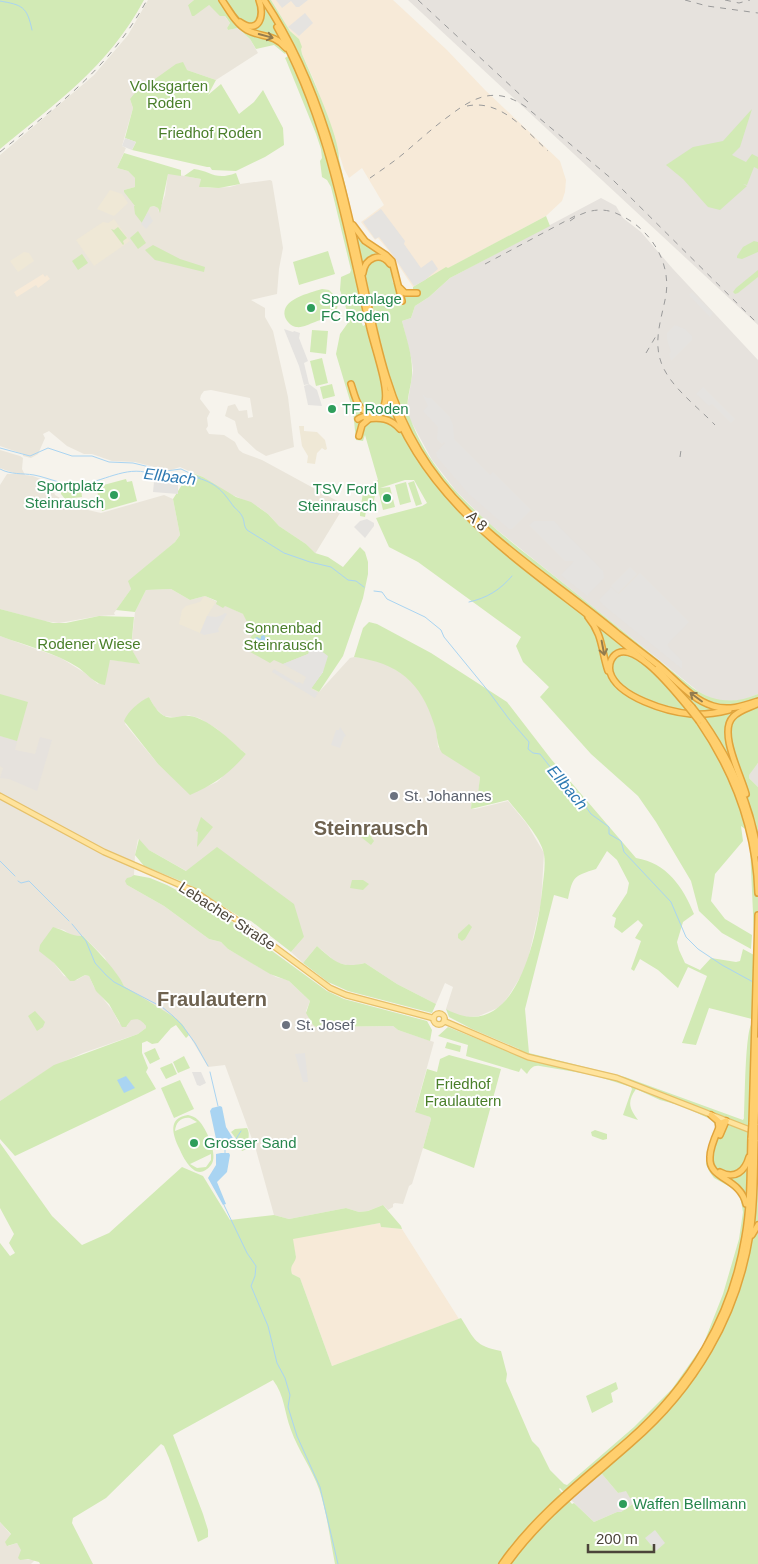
<svg xmlns="http://www.w3.org/2000/svg" width="758" height="1564" viewBox="0 0 758 1564" font-family="Arial,sans-serif">
<rect width="100%" height="100%" fill="#f6f3ec"/>
<g fill="#eae5da" fill-rule="evenodd">
<path d="M 148,0 L 194,0 L 188,5 L 209,5 L 221,16 L 225,16 L 226,18 L 230,23 L 227,28 L 228,30 L 238,28 L 250,39 L 258,53 L 216,80 L 187,70 L 130,99 L 133,108 L 122,146 L 126,148 L 117,168 L 128,171 L 135,178 L 135,187 L 124,190 L 124,192 L 150,207 L 154,206 L 158,208 L 159,212 L 165,195 L 168,173 L 201,179 L 200,187 L 210,188 L 230,187 L 240,184 L 270,180 L 272,181 L 283,248 L 279,269 L 277,294 L 251,300 L 265,308 L 265,317 L 273,331 L 288,397 L 294,447 L 266,456 L 256,450 L 238,433 L 235,421 L 225,416 L 228,406 L 235,404 L 239,411 L 247,410 L 248,418 L 253,417 L 250,398 L 211,390 L 204,391 L 201,395 L 200,399 L 210,412 L 207,418 L 208,426 L 206,429 L 209,434 L 224,435 L 235,442 L 239,450 L 243,453 L 262,460 L 341,503 L 343,506 L 340,513 L 315,554 L 306,544 L 279,526 L 268,514 L 257,506 L 226,492 L 203,477 L 180,467 L 171,470 L 162,469 L 135,462 L 112,461 L 92,454 L 84,454 L 67,446 L 49,431 L 43,434 L 45,438 L 38,454 L 31,458 L 23,456 L 23,454 L 0,446 L 0,155 L 94,75 L 128,35 Z"/>
<path d="M 0,450 L 20,456 L 23,458 L 22,469 L 25,475 L 33,476 L 51,483 L 55,495 L 68,503 L 81,506 L 88,510 L 101,513 L 164,495 L 173,499 L 180,535 L 175,542 L 129,581 L 131,589 L 114,613 L 115,615 L 99,616 L 59,623 L 44,621 L 0,609 L 0,485 L 7,474 L 16,474 L 0,468 Z"/>
<path d="M 171,589 L 190,600 L 205,596 L 243,614 L 314,639 L 311,688 L 319,692 L 350,658 L 354,657 L 375,660 L 390,666 L 411,680 L 419,690 L 431,712 L 436,728 L 438,747 L 480,777 L 478,794 L 471,797 L 471,809 L 475,809 L 508,801 L 527,824 L 544,853 L 541,903 L 526,968 L 508,997 L 500,1007 L 479,1016 L 468,1017 L 457,1016 L 446,1009 L 453,987 L 445,983 L 436,1004 L 397,984 L 365,963 L 352,966 L 337,963 L 317,946 L 303,963 L 291,952 L 304,937 L 149,850 L 138,839 L 135,855 L 134,875 L 127,885 L 164,906 L 209,939 L 221,942 L 228,949 L 276,977 L 288,980 L 310,1001 L 306,1011 L 313,1025 L 316,1027 L 393,1026 L 398,1030 L 434,1042 L 415,1111 L 430,1117 L 431,1119 L 423,1148 L 412,1184 L 409,1186 L 403,1204 L 395,1203 L 393,1204 L 393,1207 L 388,1210 L 383,1205 L 368,1211 L 359,1212 L 346,1208 L 289,1219 L 274,1215 L 256,1150 L 225,1065 L 208,1067 L 183,1025 L 124,986 L 115,972 L 108,965 L 105,958 L 83,936 L 72,936 L 64,930 L 56,928 L 40,951 L 54,963 L 64,976 L 77,980 L 85,975 L 89,976 L 94,987 L 113,1011 L 119,1023 L 127,1026 L 131,1019 L 137,1018 L 141,1020 L 146,1026 L 146,1028 L 138,1034 L 83,1053 L 52,1067 L 0,1101 L 0,636 L 61,658 L 85,673 L 98,684 L 110,660 L 139,663 L 131,648 L 135,612 L 146,590 ZM 149,697 L 155,708 L 164,716 L 180,718 L 188,715 L 199,718 L 217,729 L 246,754 L 217,782 L 190,794 L 158,764 L 125,724 L 136,706 Z"/>
<path d="M 0,1522 L 11,1535 L 8,1546 L 17,1543 L 22,1550 L 22,1559 L 35,1560 L 31,1564 L 0,1564 Z"/>
</g>
<g fill="#f7ead8">
<path d="M 271,0 L 393,0 L 447,50 L 485,90 L 560,161 L 566,180 L 565,192 L 562,201 L 546,216 L 413,287 L 389,251 L 378,238 L 375,240 L 361,222 L 384,205 L 362,168 L 349,178 L 344,169 L 330,125 L 314,80 L 302,54 L 299,39 L 290,31 Z"/>
<path d="M 43,274 L 45,277 L 47,275 L 50,279 L 38,288 L 36,285 L 17,297 L 14,292 Z"/>
<path d="M 380,1223 L 381,1227 L 402,1229 L 459,1319 L 332,1366 L 300,1278 L 292,1274 L 291,1271 L 291,1266 L 296,1257 L 292,1238 Z"/>
</g>
<g fill="#e6e2dd">
<path d="M 408,0 L 758,0 L 758,325 Z"/>
<path d="M 601,198 L 616,206 L 623,218 L 641,232 L 673,269 L 758,360 L 758,694 L 743,700 L 725,702 L 712,699 L 699,692 L 486,521 L 456,491 L 432,460 L 408,416 L 407,406 L 413,371 L 412,362 L 402,321 L 411,318 L 415,306 L 429,297 L 450,278 Z"/>
<path d="M 0,736 L 17,741 L 15,750 L 35,754 L 40,737 L 52,740 L 37,791 L 9,779 L 0,778 L 3,768 L 0,766 Z"/>
<path d="M 758,763 L 758,787 L 749,778 L 749,774 Z"/>
<path d="M 602,1474 L 618,1493 L 626,1490 L 636,1502 L 621,1512 L 617,1512 L 594,1522 L 570,1499 Z"/>
</g>
<g fill="#efe8d6">
<path d="M 110,190 L 122,194 L 128,203 L 114,216 L 97,209 Z"/>
<path d="M 114,219 L 130,241 L 94,266 L 76,240 L 103,222 L 108,223 Z"/>
<path d="M 24,252 L 29,253 L 34,261 L 18,272 L 10,261 Z"/>
<path d="M 299,426 L 304,426 L 304,431 L 317,432 L 325,440 L 327,449 L 325,450 L 322,448 L 317,453 L 315,464 L 307,463 L 308,456 L 302,446 Z"/>
<path d="M 204,596 L 216,602 L 207,616 L 200,633 L 179,624 L 182,610 L 186,606 L 200,602 Z"/>
</g>
<g fill="#d2eab5" fill-rule="evenodd">
<path d="M 0,0 L 144,0 C 108,67 57,102 0,149 Z"/>
<path d="M 194,0 L 271,0 L 290,31 L 299,39 L 302,47 L 301,49 L 302,54 C 311,75 340,138 339,159 L 349,201 L 338,204 L 338,206 L 349,203 C 352,214 354,228 362,236 C 380,253 392,248 399,275 L 392,277 L 393,283 L 400,281 L 404,290 L 409,291 L 413,290 L 413,287 L 446,267 L 448,268 L 546,216 L 550,226 L 450,278 L 429,297 L 415,306 L 411,318 L 402,321 C 406,337 412,354 412,370 C 413,386 403,402 410,418 C 437,491 505,536 563,583 C 607,618 650,653 693,688 C 714,703 735,704 758,694 L 758,763 L 749,775 L 749,778 L 758,787 L 758,935 L 754,935 L 750,847 L 757,836 L 756,829 L 748,831 L 741,826 L 743,841 L 715,874 L 711,901 L 725,919 L 752,935 L 751,949 L 722,933 L 699,911 L 691,881 L 656,822 L 638,796 L 591,754 L 540,697 L 549,687 L 523,662 L 516,646 L 521,637 L 418,562 L 389,547 L 376,518 L 422,506 L 427,503 L 414,480 L 405,480 L 380,488 L 390,487 L 395,507 L 383,510 L 378,489 L 372,492 L 364,490 L 378,480 L 365,435 L 363,441 L 356,440 L 353,411 L 336,354 L 340,334 L 350,320 L 340,290 L 341,277 L 350,273 L 351,270 L 331,187 L 327,180 L 322,177 L 320,161 L 322,158 L 321,149 L 316,134 L 286,60 L 285,58 L 288,56 L 289,58 L 297,55 L 293,46 L 285,50 L 286,53 L 285,54 L 274,45 L 256,49 L 250,39 L 238,28 L 228,30 L 227,28 L 230,23 L 225,16 L 220,16 L 209,5 L 194,16 L 192,16 L 188,5 ZM 376,310 L 379,317 L 363,326 L 360,319 ZM 685,707 L 696,707 L 705,721 L 696,721 Z"/>
<path d="M 183,62 L 187,70 L 216,80 L 208,95 L 221,84 L 239,114 L 254,102 L 263,90 L 283,128 L 284,145 L 265,157 L 236,171 L 212,170 L 210,167 L 207,167 L 132,150 L 136,142 L 125,138 L 133,108 L 130,99 L 134,94 L 176,64 Z"/>
<path d="M 752,109 L 740,147 L 732,155 L 746,162 L 752,154 L 758,157 L 758,169 L 754,167 L 747,185 L 743,184 L 747,186 L 720,210 L 708,207 L 683,179 L 666,165 L 693,147 L 723,141 Z"/>
<path d="M 124,153 L 181,170 L 181,176 L 168,174 L 160,213 L 158,208 L 154,206 L 150,207 L 142,223 L 135,214 L 134,206 L 135,206 L 124,192 L 124,190 L 135,187 L 135,178 L 128,171 L 117,168 Z"/>
<path d="M 194,169 C 211,171 215,181 236,173 L 240,184 L 219,188 L 199,187 L 201,179 L 184,176 Z"/>
<path d="M 118,227 L 127,238 L 123,241 L 124,244 L 123,245 L 111,229 L 114,230 Z"/>
<path d="M 138,231 L 146,243 L 138,249 L 130,238 Z"/>
<path d="M 754,241 L 758,242 L 758,252 L 742,259 L 737,258 L 737,256 L 743,247 Z"/>
<path d="M 153,245 L 180,259 L 205,267 L 204,272 L 155,260 L 145,250 Z"/>
<path d="M 328,251 L 335,274 L 299,285 L 293,262 Z"/>
<path d="M 82,254 L 88,263 L 78,270 L 72,261 Z"/>
<path d="M 758,270 L 758,277 L 738,293 L 735,294 L 733,292 L 736,288 Z"/>
<path d="M 322,289 L 329,290 L 336,297 C 343,313 328,317 315,322 C 309,324 303,328 296,327 C 291,326 287,322 285,317 C 280,299 310,293 322,289 Z"/>
<path d="M 312,330 L 328,331 L 326,354 L 310,352 Z"/>
<path d="M 322,358 L 328,383 L 316,386 L 310,361 Z"/>
<path d="M 332,384 L 335,396 L 323,399 L 320,387 Z"/>
<path d="M 190,472 L 203,477 L 236,497 L 251,502 L 268,514 L 279,526 L 306,544 L 315,553 L 328,557 L 343,567 L 360,547 L 365,552 L 368,562 L 368,574 L 363,598 L 343,656 L 319,692 L 311,688 L 323,672 L 308,654 L 283,664 L 274,660 L 270,663 L 243,648 L 253,634 L 243,614 L 225,606 L 223,608 L 216,604 L 217,601 L 205,596 L 190,600 L 171,589 L 146,590 L 135,612 L 116,610 L 131,589 L 128,581 L 175,542 L 180,535 L 173,499 Z"/>
<path d="M 126,479 L 127,482 L 132,481 L 137,501 L 102,511 L 96,487 Z"/>
<path d="M 414,481 L 422,504 L 416,506 L 408,483 Z"/>
<path d="M 406,482 L 411,502 L 400,505 L 395,485 Z"/>
<path d="M 61,486 L 81,488 L 82,497 L 65,499 L 61,494 Z"/>
<path d="M 363,493 L 375,495 L 372,512 L 366,511 L 365,517 L 360,516 L 360,512 L 356,511 L 357,504 L 361,505 Z"/>
<path d="M 0,609 L 53,623 L 66,623 L 99,616 L 134,617 L 131,648 L 140,664 L 110,660 L 105,685 C 95,684 87,674 79,668 C 56,653 27,646 0,636 Z"/>
<path d="M 369,622 L 377,624 L 431,653 L 507,702 L 551,759 L 636,858 C 667,863 683,887 694,914 L 683,922 L 677,942 L 679,950 L 685,963 L 700,970 L 711,958 L 736,962 L 740,961 L 743,949 L 754,955 L 752,1019 L 709,1008 L 696,1045 L 682,1043 L 707,976 L 688,967 L 678,988 L 658,970 L 640,959 L 634,971 L 631,969 L 641,941 L 635,938 L 643,925 L 638,920 L 622,933 L 614,927 L 616,918 L 612,916 L 627,893 L 629,883 L 617,860 L 607,851 L 596,869 C 574,876 573,876 568,899 L 554,895 L 525,1009 L 529,1053 L 625,1077 L 743,1120 L 744,1118 C 745,1102 745,1031 752,1023 L 751,1041 L 758,1041 L 758,1126 L 748,1122 L 748,1137 L 758,1141 L 758,1564 L 335,1564 C 330,1539 327,1513 319,1489 C 312,1469 298,1450 291,1430 C 284,1412 285,1396 273,1380 L 173,1435 L 203,1514 L 208,1530 L 208,1537 L 198,1542 L 169,1458 L 164,1446 L 161,1444 L 106,1498 L 73,1518 L 72,1523 L 93,1564 L 40,1564 L 39,1562 L 28,1559 L 20,1560 L 18,1558 L 21,1550 L 17,1543 L 7,1546 L 5,1542 L 11,1534 L 0,1522 L 0,1243 L 10,1256 L 15,1253 L 9,1243 L 14,1234 L 0,1208 L 0,1143 L 52,1216 L 82,1245 L 109,1233 L 182,1167 L 203,1176 L 230,1220 L 274,1215 L 289,1219 L 346,1208 L 359,1212 L 368,1211 L 383,1205 L 401,1226 L 402,1229 L 381,1227 L 380,1223 L 293,1239 L 296,1257 C 295,1264 289,1265 292,1274 L 300,1278 L 332,1366 L 461,1318 C 475,1340 475,1346 501,1351 L 507,1374 L 506,1381 L 532,1441 L 539,1448 L 550,1470 L 564,1484 L 567,1485 L 634,1427 L 672,1389 L 703,1345 L 723,1294 L 739,1239 L 743,1212 L 740,1196 L 732,1188 L 714,1178 L 709,1171 L 706,1164 L 707,1152 L 715,1131 L 716,1126 L 713,1122 L 708,1118 L 682,1106 L 660,1100 L 636,1089 C 627,1102 629,1108 638,1120 L 623,1115 L 632,1089 L 631,1087 L 593,1075 L 540,1066 C 533,1065 531,1068 527,1074 L 521,1068 L 519,1072 L 466,1056 L 468,1045 L 438,1036 L 448,1027 L 517,1055 L 519,1049 L 472,1029 L 449,1017 L 446,1009 C 515,1047 537,937 542,892 C 543,880 546,866 544,854 C 541,837 519,814 508,800 L 471,809 L 472,794 L 478,793 L 480,777 L 442,753 C 436,744 438,734 434,724 C 421,682 398,663 354,657 L 363,628 ZM 602,1474 L 618,1493 L 626,1491 L 630,1498 L 633,1498 L 636,1502 L 621,1512 L 617,1512 L 594,1522 L 574,1503 L 572,1504 L 559,1489 L 560,1488 L 570,1499 Z"/>
<path d="M 0,694 L 28,702 L 17,741 L 0,736 Z"/>
<path d="M 149,697 C 168,734 177,707 200,719 C 218,727 232,742 246,754 C 229,774 215,784 190,795 L 158,764 L 124,721 C 128,711 140,701 149,697 Z"/>
<path d="M 201,817 L 213,827 L 197,847 L 198,832 L 196,831 Z"/>
<path d="M 363,825 L 374,841 L 371,845 L 351,829 L 355,826 Z"/>
<path d="M 139,839 L 149,850 L 186,871 L 217,847 L 294,904 L 304,937 L 291,952 L 251,921 L 240,917 L 188,884 L 144,866 L 135,855 Z"/>
<path d="M 134,875 L 150,878 L 167,885 L 220,913 L 327,991 L 344,999 L 427,1021 L 432,1030 L 430,1041 L 398,1030 L 393,1026 L 316,1027 L 313,1025 L 306,1013 L 310,1001 L 289,981 L 270,974 L 228,949 L 221,942 L 209,939 L 164,906 L 127,885 L 125,881 L 127,878 L 131,877 Z"/>
<path d="M 352,880 L 363,880 L 369,884 L 363,890 L 350,888 Z"/>
<path d="M 469,924 L 472,927 L 465,939 L 462,941 L 458,938 L 458,934 Z"/>
<path d="M 53,927 C 64,930 72,937 83,936 C 97,951 116,969 124,986 L 177,1019 L 183,1025 L 189,1035 L 186,1038 L 176,1025 L 171,1028 L 158,1043 L 152,1044 L 147,1041 L 142,1043 L 142,1053 L 148,1068 L 146,1072 L 156,1089 L 15,1156 L 0,1139 L 0,1101 L 54,1065 L 138,1034 L 146,1028 L 146,1026 C 141,1020 139,1018 131,1020 L 126,1027 L 122,1027 L 109,1004 L 96,991 L 89,976 L 85,975 L 74,981 L 70,981 L 54,963 L 39,951 L 40,945 Z"/>
<path d="M 317,946 C 334,961 340,969 365,963 L 397,984 L 436,1004 L 432,1013 L 348,991 L 328,982 L 303,963 Z"/>
<path d="M 35,1011 L 45,1022 L 43,1027 L 37,1031 L 28,1016 Z"/>
<path d="M 447,1042 L 461,1046 L 460,1052 L 445,1048 Z"/>
<path d="M 155,1048 L 160,1059 L 150,1064 L 144,1053 Z"/>
<path d="M 449,1055 L 501,1069 L 474,1168 L 423,1148 L 431,1119 L 430,1117 L 415,1112 L 427,1069 L 437,1072 L 440,1059 Z"/>
<path d="M 184,1056 L 190,1068 L 178,1073 L 173,1062 Z"/>
<path d="M 172,1063 L 177,1074 L 166,1079 L 160,1068 Z"/>
<path d="M 180,1080 L 194,1109 L 174,1118 L 161,1088 Z"/>
<path d="M 188,1115 C 192,1116 195,1117 198,1120 C 206,1127 219,1156 211,1165 C 196,1184 184,1159 179,1148 C 173,1135 167,1118 188,1115 ZM 190,1118 L 197,1122 L 175,1131 C 176,1122 181,1117 190,1118 ZM 211,1154 L 211,1160 L 206,1167 L 197,1168 L 190,1164 Z"/>
<path d="M 247,1128 C 251,1135 247,1141 247,1149 L 242,1151 L 237,1140 L 231,1132 L 235,1129 Z"/>
<path d="M 595,1130 L 607,1134 L 607,1139 L 603,1140 L 592,1136 L 591,1132 Z"/>
<path d="M 616,1382 L 618,1389 L 611,1393 L 613,1402 L 592,1413 L 586,1396 Z"/>
</g>
<g fill="#e5e3e0">
<path d="M 276,0 L 308,0 L 299,7 L 296,7 L 291,1 L 282,8 Z"/>
<path d="M 305,13 L 313,23 L 299,36 L 288,27 Z"/>
<path d="M 125,138 L 136,142 L 132,150 L 122,146 Z"/>
<path d="M 381,209 L 405,241 L 404,244 L 421,268 L 432,260 L 438,269 L 425,280 L 414,286 L 390,251 L 379,237 L 375,239 L 363,222 Z"/>
<path d="M 148,212 L 153,221 L 146,229 L 141,224 Z"/>
<path d="M 692,292 L 713,313 L 710,317 L 689,295 Z"/>
<path d="M 675,325 L 685,329 L 692,336 L 692,340 L 671,361 L 669,354 L 671,352 L 667,339 L 667,333 Z"/>
<path d="M 284,329 L 293,332 L 294,331 L 300,333 L 299,338 L 308,361 L 304,363 L 309,384 L 304,385 L 299,366 Z"/>
<path d="M 309,384 L 317,390 L 322,406 L 308,405 L 304,386 Z"/>
<path d="M 703,387 L 735,419 L 731,423 L 712,404 L 709,406 L 696,394 Z"/>
<path d="M 422,394 L 427,398 L 431,398 L 450,417 L 453,425 L 454,439 L 490,475 L 493,472 L 531,510 L 512,529 L 509,529 L 469,494 L 437,457 L 436,453 L 445,443 L 444,442 L 442,444 L 437,439 L 438,427 L 423,411 L 428,406 Z"/>
<path d="M 154,482 L 178,484 L 178,494 L 153,492 Z"/>
<path d="M 367,519 L 374,523 L 374,526 L 365,538 L 354,527 L 360,521 Z"/>
<path d="M 534,521 L 554,521 L 603,571 L 604,578 L 587,596 L 561,575 L 574,561 L 565,561 L 529,525 Z"/>
<path d="M 630,567 L 637,574 L 618,593 L 611,586 Z"/>
<path d="M 640,573 L 689,622 L 667,645 L 682,661 L 682,669 L 603,605 L 599,600 L 611,587 L 619,594 Z"/>
<path d="M 225,613 L 227,614 L 218,629 L 219,632 L 204,635 L 200,633 L 207,616 L 216,617 L 222,615 Z"/>
<path d="M 312,644 L 328,656 L 323,672 L 311,689 L 318,693 L 315,698 L 272,672 L 274,669 L 297,683 L 299,682 L 303,684 L 306,677 L 283,664 L 308,654 Z"/>
<path d="M 340,727 L 346,736 L 344,737 L 340,748 L 331,745 L 336,730 L 339,730 Z"/>
<path d="M 305,1053 L 308,1082 L 303,1082 L 295,1054 Z"/>
<path d="M 192,1072 L 201,1072 L 206,1083 L 200,1086 L 197,1085 Z"/>
<path d="M 655,1530 L 665,1543 L 656,1551 L 645,1538 Z"/>
</g>
<g fill="#a9d4f2">
<path d="M 264,635 L 267,640 L 268,644 L 265,646 L 262,645 L 257,649 L 256,646 L 257,643 L 255,638 L 257,637 L 261,639 L 261,636 Z"/>
<path d="M 126,1076 L 135,1088 L 124,1093 L 117,1080 Z"/>
<path d="M 220,1106 L 222,1107 L 226,1127 L 234,1140 L 232,1146 L 218,1148 L 210,1111 L 212,1108 Z"/>
<path d="M 221,1153 L 229,1153 L 230,1155 L 227,1172 L 217,1182 L 226,1204 L 223,1205 L 208,1178 L 216,1165 L 216,1154 Z"/>
</g>
<g fill="none" stroke-linecap="round" stroke-linejoin="round">
<g stroke="#a9d4f2" stroke-width="1">
<path d="M 0,1 C 22,5 27,6 32,30"/>
<path d="M 0,448 L 30,456 L 48,448 L 72,456 L 92,456 L 109,462 L 133,463 L 166,471 L 181,469 L 200,478"/>
<path d="M 0,469 C 11,475 22,473 34,475 C 50,478 66,487 83,484 C 107,480 130,464 154,475 C 161,473 165,478 171,477 C 180,477 185,476 193,481 L 198,478 C 218,484 223,492 234,507 C 237,510 240,512 242,516 C 245,521 243,525 247,530 L 284,553 L 310,562 L 331,567 L 348,580 L 356,581 L 364,587"/>
<path d="M 374,591 L 382,592 L 387,599 L 425,617 L 441,630 L 444,637 L 489,692 L 509,719 L 529,742 L 528,749 L 533,753 L 540,754 L 567,788 L 575,792 L 591,814 L 609,827 L 609,834 L 621,841 L 624,852 L 671,902 L 686,937 L 698,949 L 722,965 L 753,982"/>
<path d="M 469,602 C 487,598 500,590 512,576"/>
<path d="M 0,861 L 15,876"/>
<path d="M 18,881 L 21,883 L 29,881 L 69,921"/>
<path d="M 72,924 L 86,941 L 95,963 L 106,975 L 114,982 L 162,1007 L 173,1016 L 182,1025 L 195,1043 L 208,1066"/>
<path d="M 210,1072 L 218,1106"/>
<path d="M 236,1139 L 241,1131"/>
<path d="M 225,1153 L 225,1148"/>
<path d="M 224,1205 L 247,1253 L 256,1266 L 255,1276 L 251,1286 L 268,1326 L 277,1363 L 285,1378 L 290,1395 L 288,1407 L 297,1436 L 320,1487 L 338,1564"/>
</g>
<defs>
<g id="major">
<path d="M 0,796 L 104,852 L 194,891 L 256,933 L 330,988 L 346,995 L 433,1018"/>
<circle cx="439" cy="1019" r="5.5"/>
<path d="M 444,1021 L 528,1057 L 617,1078 L 758,1133"/>
</g>
<g id="highway">
<path d="M 222,0 C 229,10 236,24 247,30 C 262,38 273,33 286,48"/>
<path d="M 264,0 C 320,83 343,184 363,281 C 376,340 387,399 419,451 C 466,530 549,576 618,634 C 631,644 645,655 658,665 C 675,679 692,700 713,706 C 729,711 743,706 758,701"/>
<path d="M 240,22 C 259,35 265,16 259,0"/>
<path d="M 277,27 C 329,120 346,226 370,328 C 374,346 389,387 385,402 C 383,416 367,413 358,419"/>
<path d="M 353,225 L 365,241 L 386,255 L 392,261 L 402,301"/>
<path d="M 363,273 C 365,258 380,251 390,264"/>
<path d="M 400,288 L 405,293 L 417,293"/>
<path d="M 351,384 C 355,396 357,410 370,414"/>
<path d="M 388,393 C 430,518 549,577 642,659"/>
<path d="M 366,419 C 380,417 390,418 400,429"/>
<path d="M 359,436 L 362,425 L 370,418"/>
<path d="M 588,617 C 603,635 601,650 608,671"/>
<path d="M 657,669 L 692,707"/>
<path d="M 688,707 C 676,693 631,634 613,657 C 609,662 609,667 610,672 C 617,697 668,712 691,714 C 704,715 717,713 729,710"/>
<path d="M 699,721 C 734,772 756,830 758,893"/>
<path d="M 703,721 C 731,761 751,805 758,854"/>
<path d="M 746,794 C 741,775 718,732 733,717 C 739,710 749,708 757,704"/>
<path d="M 711,1115 L 718,1121 L 719,1128"/>
<path d="M 726,1121 L 721,1123 C 717,1133 710,1146 710,1157 C 708,1180 740,1177 746,1204"/>
<path d="M 752,1123 L 758,915"/>
<path d="M 755,1125 L 758,1040"/>
<path d="M 720,1135 L 726,1121"/>
<path d="M 720,1172 C 735,1180 745,1171 749,1157"/>
<path d="M 752,1235 L 758,1225"/>
<path d="M 502,1564 C 537,1514 584,1479 629,1440 C 690,1387 732,1317 745,1237 C 751,1204 750,1171 751,1138"/>
<path d="M 507,1564 C 541,1516 587,1482 631,1443 C 694,1389 737,1317 750,1234 C 755,1203 754,1171 755,1140"/>
</g>
</defs>
<use href="#major" stroke="#e6c16a" stroke-width="7"/>
<use href="#highway" stroke="#e0a43c" stroke-width="8"/>
<use href="#major" stroke="#ffe39c" stroke-width="4.5"/>
<use href="#highway" stroke="#ffcf6e" stroke-width="5"/>
<g stroke="#9a9a9a" stroke-width="1" stroke-dasharray="6 6" stroke-linecap="butt">
<path d="M 418,0 L 528,102"/>
<path d="M 685,0 L 707,6 L 758,13"/>
<path d="M 725,0 L 739,3 L 750,0"/>
<path d="M 467,106 C 501,99 525,130 548,151"/>
<path d="M 0,152 C 59,104 109,69 147,0"/>
<path d="M 370,178 C 383,169 398,159 410,148 C 423,137 435,126 449,116 C 475,96 496,86 526,107 L 613,180 L 758,324"/>
<path d="M 570,221 C 584,210 603,206 620,215 C 650,229 671,261 666,295 C 662,317 653,340 661,362 C 669,386 698,407 715,425"/>
<path d="M 485,264 L 575,216"/>
<path d="M 646,353 L 656,336"/>
<path d="M 680,457 L 681,450"/>
</g>
<defs>
<g id="highway-bridge">
<path d="M 688,707 L 699,721"/>
<path d="M 692,707 L 703,721"/>
<path d="M 751,1138 L 752,1123"/>
<path d="M 755,1140 L 755,1125"/>
</g>
</defs>
<use href="#highway-bridge" stroke="#e0a43c" stroke-width="8" stroke-linecap="butt"/>
<use href="#highway-bridge" stroke="#ffcf6e" stroke-width="5"/>
</g>
<defs><path id="oneway-shaft" d="M-6 0H5M1.5-3L5.5 0L1.5 3" fill="none" stroke-width="1.6" stroke-linecap="round" stroke-linejoin="round" transform="scale(1.25)"/></defs>
<g stroke="#937c4e">
<use href="#oneway-shaft" transform="translate(266 36) rotate(15)"/>
<use href="#oneway-shaft" transform="translate(603 648) rotate(79)"/>
<use href="#oneway-shaft" transform="translate(696 697) rotate(-143)"/>
</g>
<g fill="#2e9e5b" stroke="#fff" stroke-width="2">
<circle cx="311" cy="308" r="5"/>
<circle cx="332" cy="409" r="5"/>
<circle cx="114" cy="495" r="5"/>
<circle cx="387" cy="498" r="5"/>
<circle cx="194" cy="1143" r="5"/>
<circle cx="623" cy="1504" r="5"/>
</g>
<g fill="#6b7280" stroke="#fff" stroke-width="2">
<circle cx="394" cy="796" r="5"/>
<circle cx="286" cy="1025" r="5"/>
</g>
<g text-anchor="middle" stroke-width="4" stroke-linejoin="round" paint-order="stroke">
<g font-size="15" fill="#4a7f2a" stroke="#fff">
<text x="169" y="91">Volksgarten<tspan x="169" dy="17">Roden</tspan></text>
<text x="210" y="138">Friedhof Roden</text>
<text x="283" y="633">Sonnenbad<tspan x="283" dy="17">Steinrausch</tspan></text>
<text x="89" y="649">Rodener Wiese</text>
<text x="463" y="1089">Friedhof<tspan x="463" dy="17">Fraulautern</tspan></text>
</g>
<g font-size="15" fill="#27864d" stroke="#fff" text-anchor="start">
<text x="321" y="304">Sportanlage<tspan x="321" dy="17">FC Roden</tspan></text>
<text x="342" y="414">TF Roden</text>
<text x="104" y="491" text-anchor="end">Sportplatz<tspan x="104" dy="17">Steinrausch</tspan></text>
<text x="377" y="494" text-anchor="end">TSV Ford<tspan x="377" dy="17">Steinrausch</tspan></text>
<text x="204" y="1148">Grosser Sand</text>
<text x="633" y="1509">Waffen Bellmann</text>
</g>
<g font-size="15" fill="#4b4439" stroke="#fff">
<text transform="translate(477 521) rotate(43)" y="5">A 8</text>
<text transform="translate(227 916) rotate(33)" y="5">Lebacher Straße</text>
</g>
<g font-size="15" fill="#5b616d" stroke="#fff" text-anchor="start">
<text x="404" y="801">St. Johannes</text>
<text x="296" y="1030">St. Josef</text>
</g>
<g font-size="16" font-style="italic" fill="#2e7ab2" stroke="#fff">
<text transform="translate(170 476) rotate(7)" y="6">Ellbach</text>
<text transform="translate(568 787) rotate(50)" y="6">Ellbach</text>
</g>
<g font-size="20" font-weight="bold" fill="#6e6250" stroke="#fff">
<text x="371" y="835">Steinrausch</text>
<text x="212" y="1006">Fraulautern</text>
</g>
</g>
<path d="M588 1544v8h66v-8" fill="none" stroke="#4b4439" stroke-width="2.5"/>
<text x="596" y="1544" font-size="15" fill="#4b4439" stroke="#ffffff" stroke-width="4" paint-order="stroke">200 m</text>
</svg>
